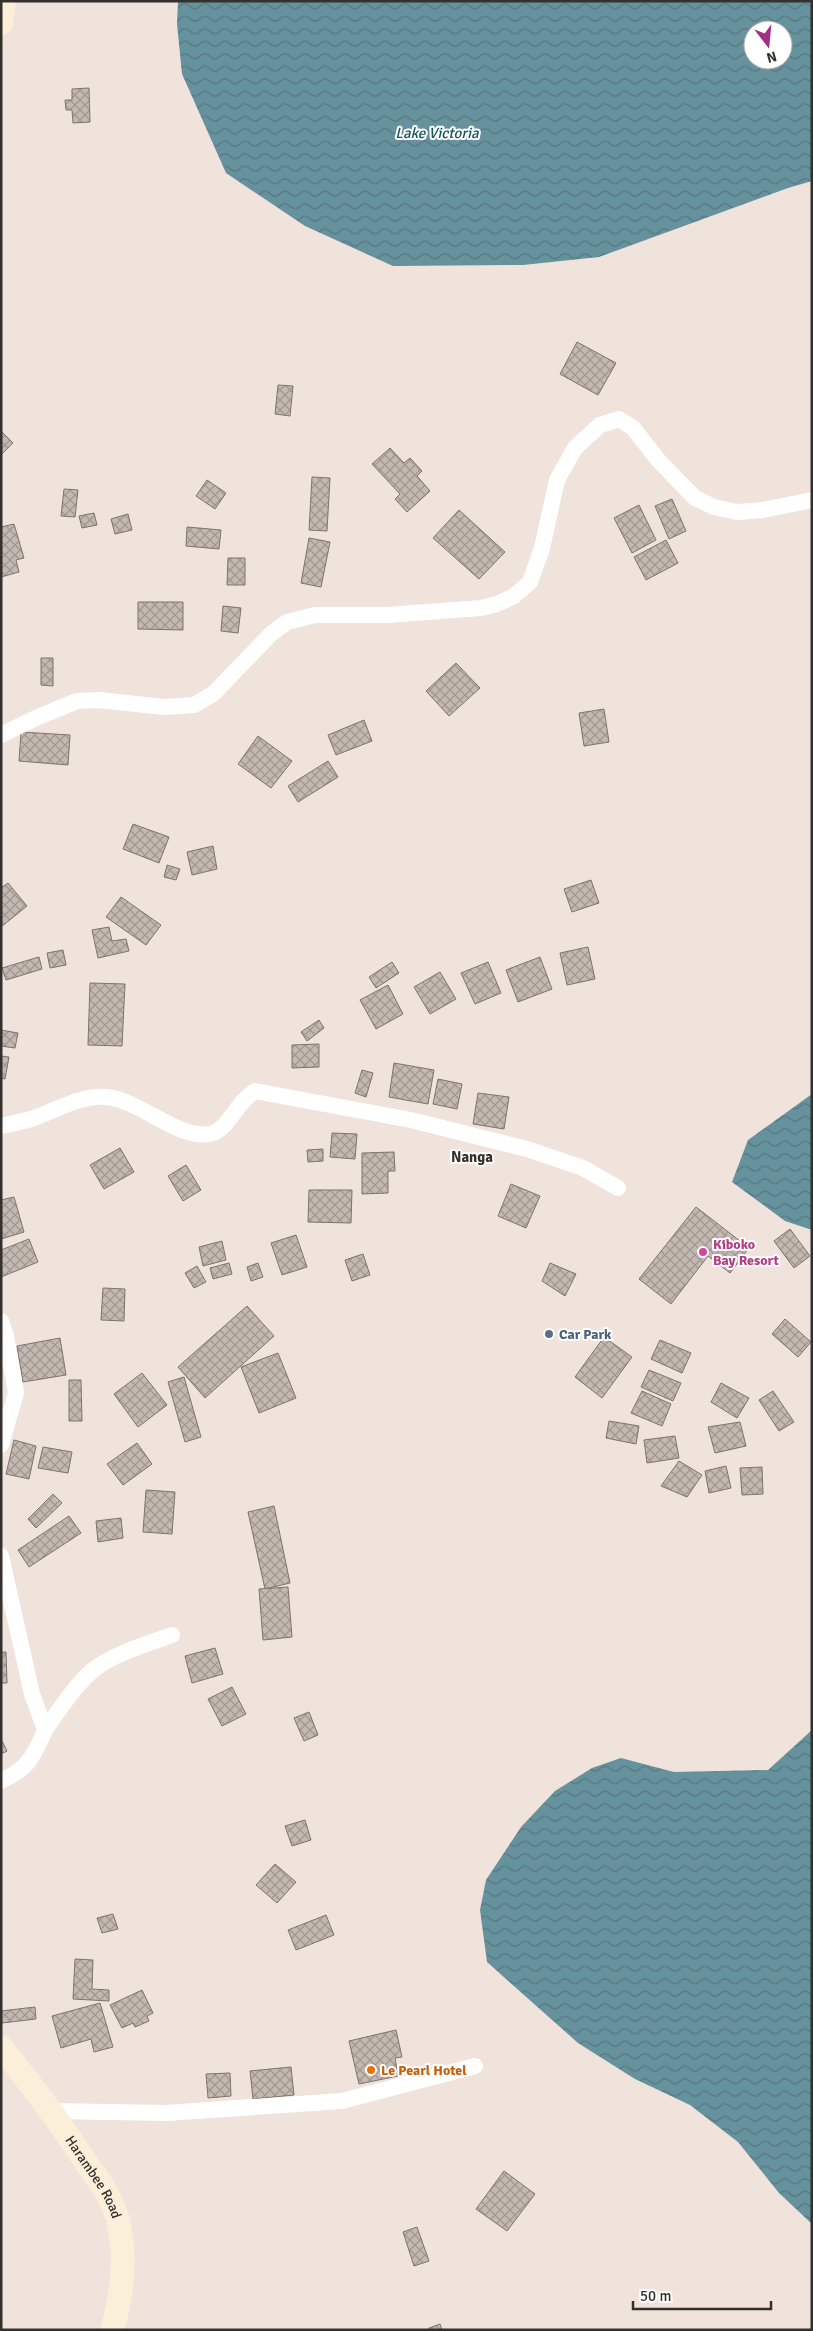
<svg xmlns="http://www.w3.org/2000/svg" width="813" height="2331" viewBox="0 0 813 2331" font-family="Signika,sans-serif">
<defs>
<pattern id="water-waves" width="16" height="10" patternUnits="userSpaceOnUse" patternTransform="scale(1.25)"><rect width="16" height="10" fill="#66929d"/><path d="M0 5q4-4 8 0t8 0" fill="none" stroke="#557880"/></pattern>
<pattern id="building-cross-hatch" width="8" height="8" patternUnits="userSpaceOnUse" patternTransform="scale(1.25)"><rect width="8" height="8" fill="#c3b9b1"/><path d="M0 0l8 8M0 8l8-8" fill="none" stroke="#9f9790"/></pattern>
</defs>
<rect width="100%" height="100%" fill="#efe3db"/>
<g fill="url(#water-waves)" fill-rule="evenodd">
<path d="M 178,1 L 812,1 L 812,181 L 788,188 L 599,257 L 523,265 L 393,266 L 305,226 L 226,173 L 182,74 L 177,24 ZM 753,30 L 783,30 L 783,60 L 753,60 Z"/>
<path d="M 812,1094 L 812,1230 L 785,1221 L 732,1182 L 748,1140 Z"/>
<path d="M 812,1730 L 812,2224 L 779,2193 L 738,2142 L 690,2105 L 635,2079 L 578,2043 L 487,1962 L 480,1910 L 486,1880 L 521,1827 L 555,1791 L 592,1768 L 621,1758 L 674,1772 L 768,1770 Z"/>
</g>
<g fill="url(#building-cross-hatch)" stroke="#7d746c">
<path d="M 89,88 L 90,122 L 73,123 L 72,110 L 66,110 L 65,100 L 72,100 L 72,89 Z"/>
<path d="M 577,342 L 616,363 L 598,395 L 560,374 Z"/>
<path d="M 278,385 L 293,386 L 290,416 L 275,414 Z"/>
<path d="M 2,432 L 13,443 L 1,455 L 1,433 Z"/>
<path d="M 390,448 L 404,463 L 410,458 L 422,471 L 417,476 L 430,491 L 407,512 L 395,499 L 400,494 L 372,464 Z"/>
<path d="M 312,477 L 330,478 L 327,531 L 309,530 Z"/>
<path d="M 207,480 L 226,493 L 215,509 L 196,496 Z"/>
<path d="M 64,489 L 78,490 L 75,517 L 61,516 Z"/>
<path d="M 672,499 L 686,531 L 669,539 L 655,506 Z"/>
<path d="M 639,505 L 656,540 L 632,553 L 614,518 Z"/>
<path d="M 459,510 L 505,552 L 479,579 L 433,538 Z"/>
<path d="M 94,513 L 97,525 L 82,528 L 79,516 Z"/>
<path d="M 128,514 L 132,530 L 115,534 L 111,519 Z"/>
<path d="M 14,524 L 24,558 L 16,560 L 19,572 L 1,577 L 1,527 Z"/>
<path d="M 187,527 L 221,530 L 219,549 L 186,546 Z"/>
<path d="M 309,538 L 330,542 L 321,587 L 301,583 Z"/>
<path d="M 666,540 L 678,563 L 646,580 L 634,557 Z"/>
<path d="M 228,558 L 245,558 L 245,585 L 227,585 Z"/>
<path d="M 138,602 L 183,602 L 183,630 L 138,629 Z"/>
<path d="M 223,606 L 241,608 L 238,633 L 221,631 Z"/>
<path d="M 41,658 L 53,658 L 53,686 L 41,685 Z"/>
<path d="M 456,663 L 480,688 L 449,716 L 426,691 Z"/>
<path d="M 604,709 L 609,742 L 584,746 L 579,713 Z"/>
<path d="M 364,720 L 372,741 L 336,755 L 328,735 Z"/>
<path d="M 21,732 L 70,735 L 68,765 L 19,761 Z"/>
<path d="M 258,736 L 292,761 L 271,788 L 238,764 Z"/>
<path d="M 328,761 L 338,777 L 298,802 L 288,786 Z"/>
<path d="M 133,824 L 169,837 L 159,863 L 123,849 Z"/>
<path d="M 213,846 L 217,869 L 192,875 L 187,852 Z"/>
<path d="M 167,865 L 180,869 L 176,880 L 164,877 Z"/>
<path d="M 591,880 L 599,903 L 572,912 L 564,889 Z"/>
<path d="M 8,883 L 27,906 L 1,927 L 1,888 Z"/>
<path d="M 121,897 L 161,925 L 146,945 L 106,917 Z"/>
<path d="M 109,927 L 112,941 L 126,939 L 129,951 L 98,958 L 92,930 Z"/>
<path d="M 588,947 L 595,979 L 567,985 L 560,953 Z"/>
<path d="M 63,950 L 66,965 L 50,968 L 47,953 Z"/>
<path d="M 39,957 L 42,969 L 6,980 L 2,968 Z"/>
<path d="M 540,957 L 552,989 L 518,1002 L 506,970 Z"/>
<path d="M 392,962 L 399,973 L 376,988 L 369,977 Z"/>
<path d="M 488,962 L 501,993 L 475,1004 L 461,973 Z"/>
<path d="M 440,972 L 456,999 L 430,1014 L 414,987 Z"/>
<path d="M 90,983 L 125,984 L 122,1046 L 88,1045 Z"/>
<path d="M 388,985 L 403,1014 L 376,1029 L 360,1000 Z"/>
<path d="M 319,1020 L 324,1028 L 307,1041 L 301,1032 Z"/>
<path d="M 1,1030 L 18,1033 L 15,1048 L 1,1046 Z"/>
<path d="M 319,1044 L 319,1067 L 292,1068 L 292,1045 Z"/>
<path d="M 1,1056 L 9,1057 L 5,1079 L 1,1078 Z"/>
<path d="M 394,1063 L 434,1070 L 428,1104 L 389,1097 Z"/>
<path d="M 362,1070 L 373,1073 L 366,1097 L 355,1093 Z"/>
<path d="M 438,1079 L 462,1084 L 457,1109 L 433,1104 Z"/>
<path d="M 478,1093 L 509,1097 L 504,1129 L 473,1124 Z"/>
<path d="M 332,1133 L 357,1134 L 355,1159 L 330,1157 Z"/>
<path d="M 120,1148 L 134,1172 L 104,1189 L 90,1165 Z"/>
<path d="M 323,1149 L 323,1161 L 308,1162 L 307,1150 Z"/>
<path d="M 394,1152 L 395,1171 L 388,1171 L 388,1193 L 362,1194 L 362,1153 Z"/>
<path d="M 186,1165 L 201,1190 L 183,1201 L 168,1176 Z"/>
<path d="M 511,1184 L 540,1196 L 526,1228 L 498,1216 Z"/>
<path d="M 309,1190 L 352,1190 L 351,1223 L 308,1222 Z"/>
<path d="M 14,1197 L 24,1232 L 1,1239 L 1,1200 Z"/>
<path d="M 696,1207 L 749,1248 L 730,1273 L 708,1256 L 671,1304 L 639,1279 Z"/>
<path d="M 790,1229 L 810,1256 L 794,1268 L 774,1241 Z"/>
<path d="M 296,1235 L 307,1267 L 282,1275 L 271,1243 Z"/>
<path d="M 29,1239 L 38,1262 L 1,1277 L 1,1250 Z"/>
<path d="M 222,1241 L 226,1260 L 203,1266 L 199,1247 Z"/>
<path d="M 363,1254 L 370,1275 L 352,1281 L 345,1260 Z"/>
<path d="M 229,1263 L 232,1274 L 213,1279 L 210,1268 Z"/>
<path d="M 258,1263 L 263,1277 L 251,1281 L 247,1267 Z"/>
<path d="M 550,1263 L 576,1274 L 565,1296 L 542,1281 Z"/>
<path d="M 197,1266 L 206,1282 L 194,1288 L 185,1273 Z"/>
<path d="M 103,1288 L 125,1289 L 124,1321 L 101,1320 Z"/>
<path d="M 247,1306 L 274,1336 L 205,1398 L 178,1367 Z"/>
<path d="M 785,1319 L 811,1342 L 798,1357 L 772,1334 Z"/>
<path d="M 604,1337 L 632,1357 L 602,1398 L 575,1377 Z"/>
<path d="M 60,1338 L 66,1375 L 23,1382 L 17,1346 Z"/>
<path d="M 660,1340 L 691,1353 L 682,1373 L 651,1359 Z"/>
<path d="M 278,1353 L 296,1398 L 259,1413 L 241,1367 Z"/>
<path d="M 649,1370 L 681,1383 L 673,1401 L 641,1387 Z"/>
<path d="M 142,1373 L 167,1405 L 138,1427 L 114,1394 Z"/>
<path d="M 184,1377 L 201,1437 L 185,1442 L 168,1382 Z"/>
<path d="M 69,1380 L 81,1380 L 82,1421 L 69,1421 Z"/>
<path d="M 721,1383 L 749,1398 L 737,1418 L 711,1402 Z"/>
<path d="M 642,1391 L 671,1404 L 662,1426 L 631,1413 Z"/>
<path d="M 773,1391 L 794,1422 L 779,1431 L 759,1400 Z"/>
<path d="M 609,1421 L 639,1426 L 636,1444 L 606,1438 Z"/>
<path d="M 740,1422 L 746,1446 L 715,1453 L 708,1427 Z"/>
<path d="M 675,1436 L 679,1458 L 647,1463 L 644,1440 Z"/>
<path d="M 14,1440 L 36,1446 L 29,1479 L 6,1474 Z"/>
<path d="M 137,1443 L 152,1464 L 123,1485 L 107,1464 Z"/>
<path d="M 43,1447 L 72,1452 L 68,1473 L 38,1468 Z"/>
<path d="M 679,1461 L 702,1475 L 687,1497 L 661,1486 Z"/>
<path d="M 726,1466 L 731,1488 L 709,1493 L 705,1471 Z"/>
<path d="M 762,1467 L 763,1494 L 742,1495 L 740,1468 Z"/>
<path d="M 146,1490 L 175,1492 L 172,1534 L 143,1532 Z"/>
<path d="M 53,1494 L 62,1503 L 36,1528 L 28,1519 Z"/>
<path d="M 274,1506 L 290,1583 L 265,1589 L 248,1512 Z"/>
<path d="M 69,1516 L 81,1533 L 29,1567 L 18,1550 Z"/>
<path d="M 121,1518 L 123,1538 L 98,1542 L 96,1521 Z"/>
<path d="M 288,1587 L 292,1637 L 263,1640 L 259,1589 Z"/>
<path d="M 215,1648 L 223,1674 L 192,1683 L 185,1656 Z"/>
<path d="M 1,1652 L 6,1652 L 7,1683 L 1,1683 Z"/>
<path d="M 232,1687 L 246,1714 L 222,1726 L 208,1699 Z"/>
<path d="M 309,1712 L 318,1735 L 304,1741 L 294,1718 Z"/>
<path d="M 1,1739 L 7,1751 L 1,1754 Z"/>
<path d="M 305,1820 L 311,1840 L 292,1846 L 285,1826 Z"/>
<path d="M 275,1864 L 296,1882 L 277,1903 L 256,1885 Z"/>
<path d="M 113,1914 L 118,1929 L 102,1933 L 97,1918 Z"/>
<path d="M 326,1915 L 334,1935 L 296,1950 L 288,1930 Z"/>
<path d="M 75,1959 L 93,1960 L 92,1989 L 109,1990 L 109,2001 L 73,1999 Z"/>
<path d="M 142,1990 L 153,2013 L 147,2016 L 149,2021 L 135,2027 L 133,2023 L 122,2028 L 110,2005 Z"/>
<path d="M 100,2003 L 113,2047 L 94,2052 L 91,2039 L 61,2048 L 52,2016 Z"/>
<path d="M 35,2007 L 36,2019 L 2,2023 L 1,2011 Z"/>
<path d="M 396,2030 L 402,2057 L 395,2058 L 398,2076 L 359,2084 L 349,2041 Z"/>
<path d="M 291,2067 L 294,2095 L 253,2099 L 250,2071 Z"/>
<path d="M 230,2073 L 231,2096 L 208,2098 L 206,2074 Z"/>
<path d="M 504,2171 L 535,2194 L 507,2231 L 476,2209 Z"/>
<path d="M 417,2227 L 429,2261 L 414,2266 L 403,2232 Z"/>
<path d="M 440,2324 L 442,2330 L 429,2330 L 429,2328 Z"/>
</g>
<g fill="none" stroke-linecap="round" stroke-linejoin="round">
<g stroke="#fff" stroke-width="16">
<path d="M 1,735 L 38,717 L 77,701 L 99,700 L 164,707 L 194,705 L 213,694 L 272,633 L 287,622 L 315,615 L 387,615 L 481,608 L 497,604 L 514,596 L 530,582 L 542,548 L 557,480 L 575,448 L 600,425 L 619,419 L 633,428 L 659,461 L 695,498 L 714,507 L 737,512 L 763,510 L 812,500"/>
<path d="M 1,1126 C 11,1124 21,1122 31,1119 C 55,1111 82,1094 107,1097 C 141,1101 179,1140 210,1134 C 229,1130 235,1103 255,1091 L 411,1120 L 527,1149 L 583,1168 L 618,1188"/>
<path d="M 1,1321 L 6,1336 L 16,1393 L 1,1445"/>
<path d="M 1,1556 L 32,1694 L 45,1730 C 34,1756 28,1769 1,1781"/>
<path d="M 45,1730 C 58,1712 79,1679 97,1667 C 119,1652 147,1644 172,1635"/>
<path d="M 52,2111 L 166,2113 L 342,2101 L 475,2066"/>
</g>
<g stroke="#fbefd9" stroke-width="24">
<path d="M 1,23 L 4,1"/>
<path id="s1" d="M 1,2047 C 31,2084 59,2121 85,2161 C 97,2178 111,2196 117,2217 C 127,2255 123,2293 112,2330"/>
</g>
</g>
<circle fill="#d1479c" stroke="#fff" stroke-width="2" cx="703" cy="1252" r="5"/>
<circle fill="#5c6f8a" stroke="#fff" stroke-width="2" cx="549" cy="1334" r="5"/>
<circle fill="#e8710a" stroke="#fff" stroke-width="2" cx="371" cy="2070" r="5"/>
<g text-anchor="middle" stroke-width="4" stroke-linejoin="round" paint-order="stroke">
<g font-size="14" font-weight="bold" fill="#b23c85" stroke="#fff" text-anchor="start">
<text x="713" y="1249">Kiboko<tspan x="713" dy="16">Bay Resort</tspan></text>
</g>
<g font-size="14" font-weight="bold" fill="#4e5e75" stroke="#fff" text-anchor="start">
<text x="559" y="1339">Car Park</text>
</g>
<g font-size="14" font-weight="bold" fill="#c56008" stroke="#fff" text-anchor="start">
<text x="381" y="2075">Le Pearl Hotel</text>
</g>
<g font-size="14" fill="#34302d" stroke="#fff">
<text dy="5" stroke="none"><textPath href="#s1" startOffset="160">Harambee Road</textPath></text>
</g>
<g font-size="15" font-style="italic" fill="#155461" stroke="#fff">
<text x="437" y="138">Lake Victoria</text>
</g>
<g font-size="15" font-weight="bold" fill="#34302d" stroke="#fff">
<text x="472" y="1162">Nanga</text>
</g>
</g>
<rect width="813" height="2331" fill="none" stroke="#34302d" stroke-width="5"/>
<g transform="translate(768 45) rotate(164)"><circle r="24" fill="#ffffff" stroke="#aeacab"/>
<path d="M0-4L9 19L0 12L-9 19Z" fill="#a42e86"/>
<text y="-8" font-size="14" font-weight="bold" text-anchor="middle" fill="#34302d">N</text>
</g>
<path d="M633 2301v8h138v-8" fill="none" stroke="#34302d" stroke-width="2.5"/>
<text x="640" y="2301" font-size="15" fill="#34302d" stroke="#ffffff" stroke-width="4" paint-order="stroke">50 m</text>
</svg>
